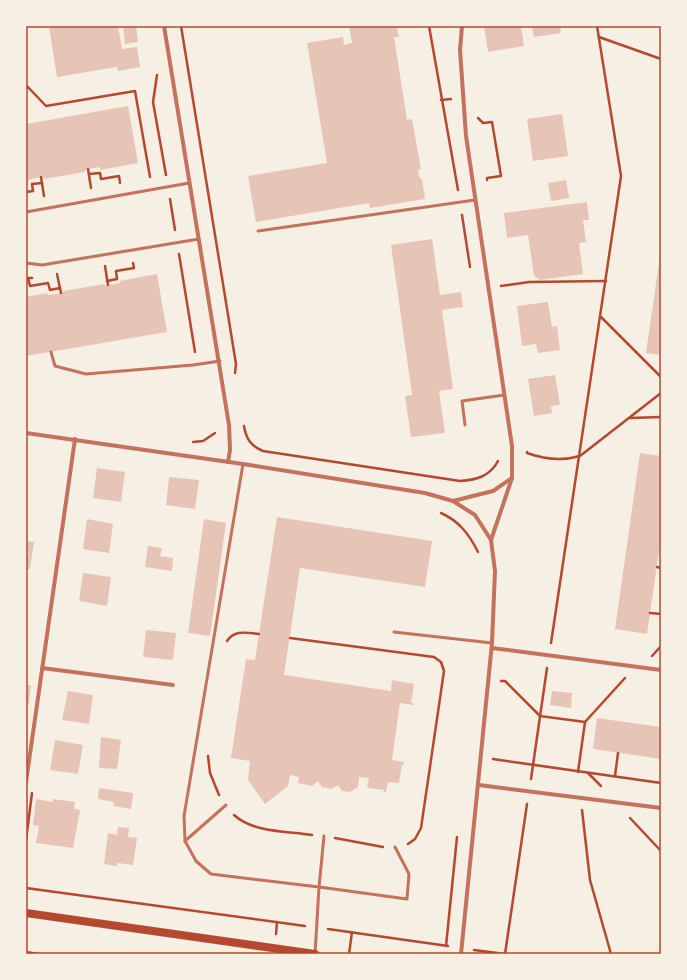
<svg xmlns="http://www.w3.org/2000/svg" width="687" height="980" viewBox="0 0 687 980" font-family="'DM Sans',sans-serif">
<rect width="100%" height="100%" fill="#f6efe4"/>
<g fill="#e6c5b7">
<path d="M 49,26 L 118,26 L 122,49 L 137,47 L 140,67 L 118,71 L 117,67 L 57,77 Z"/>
<path d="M 123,26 L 136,26 L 138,42 L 125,44 Z"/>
<path d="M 349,26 L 397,26 L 399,37 L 394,37 L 407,120 L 412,119 L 421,169 L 418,170 L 420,179 L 422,179 L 425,199 L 370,208 L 369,203 L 256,222 L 248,176 L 327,163 L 307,43 L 343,37 L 344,45 L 352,43 Z"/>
<path d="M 484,26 L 521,26 L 524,46 L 488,52 Z"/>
<path d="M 532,26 L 560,26 L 561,33 L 534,37 Z"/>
<path d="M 128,106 L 138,163 L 100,170 L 100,167 L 88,169 L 85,170 L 85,172 L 44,179 L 43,177 L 41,177 L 28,180 L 29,182 L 26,182 L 26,124 Z"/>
<path d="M 562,114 L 568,156 L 533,161 L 527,119 Z"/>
<path d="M 566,180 L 569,198 L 551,201 L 548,183 Z"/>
<path d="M 587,202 L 589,220 L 583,220 L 586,242 L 579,243 L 583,274 L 540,280 L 534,276 L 528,235 L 507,238 L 504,213 Z"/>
<path d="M 432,239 L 440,295 L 461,292 L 463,307 L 442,310 L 453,389 L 439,391 L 445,433 L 411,437 L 405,396 L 412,395 L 391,245 Z"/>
<path d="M 660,256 L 661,256 L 661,355 L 646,353 Z"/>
<path d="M 157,274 L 167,332 L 26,356 L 26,297 L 47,293 L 48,295 L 63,293 L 63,291 L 104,284 L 105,286 L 108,285 L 120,283 L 119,281 Z"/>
<path d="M 548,302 L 552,327 L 557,326 L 560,350 L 538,353 L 536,344 L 522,346 L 517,306 Z"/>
<path d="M 555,375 L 560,405 L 551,406 L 552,413 L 534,416 L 528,379 Z"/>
<path d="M 640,453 L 661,456 L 661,537 L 647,634 L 615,629 Z"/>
<path d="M 97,468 L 125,472 L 121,502 L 93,498 Z"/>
<path d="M 169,477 L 199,480 L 195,509 L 166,505 Z"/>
<path d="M 277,517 L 432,541 L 425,587 L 300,568 L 284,675 L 391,691 L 392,680 L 414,684 L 411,703 L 413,703 L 413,705 L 400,703 L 392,760 L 404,762 L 404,765 L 402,764 L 399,783 L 388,782 L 386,792 L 383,792 L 384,790 L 369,788 L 367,786 L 369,778 L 359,777 L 358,787 L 350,792 L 342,791 L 338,785 L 332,789 L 322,787 L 318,781 L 312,786 L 298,783 L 299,777 L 290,775 L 288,786 L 265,804 L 248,780 L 250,761 L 231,758 L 246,659 L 255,660 Z"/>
<path d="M 87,519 L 113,524 L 109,553 L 83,549 Z"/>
<path d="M 204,519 L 226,523 L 210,636 L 188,633 Z"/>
<path d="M 26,541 L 34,542 L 30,569 L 26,569 Z"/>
<path d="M 148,546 L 162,548 L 160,556 L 173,558 L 172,571 L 145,567 Z"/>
<path d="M 83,573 L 111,577 L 107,606 L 79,601 Z"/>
<path d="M 146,630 L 176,633 L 173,660 L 143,657 Z"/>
<path d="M 26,685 L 31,685 L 29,704 L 26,703 Z"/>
<path d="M 68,691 L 93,695 L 89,724 L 62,720 Z"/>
<path d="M 552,691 L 572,693 L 571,708 L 550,705 Z"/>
<path d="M 597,718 L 661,727 L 661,759 L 593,749 Z"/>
<path d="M 101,737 L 121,740 L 117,769 L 99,768 Z"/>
<path d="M 55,740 L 83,745 L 78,774 L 50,770 Z"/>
<path d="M 99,788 L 133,793 L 131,809 L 113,806 L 114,802 L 98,799 Z"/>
<path d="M 36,799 L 53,802 L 53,799 L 75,802 L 74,809 L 80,810 L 73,848 L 36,843 L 39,826 L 33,825 Z"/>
<path d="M 118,827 L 129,828 L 128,837 L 137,838 L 133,865 L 117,863 L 117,866 L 104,864 L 108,833 L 117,835 Z"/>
</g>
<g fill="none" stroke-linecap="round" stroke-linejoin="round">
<g stroke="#b5482f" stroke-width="2.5">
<path d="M 181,26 L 236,364 L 235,373"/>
<path d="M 429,26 L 458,190"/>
<path d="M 599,37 L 661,59"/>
<path d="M 157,75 L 153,102 L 166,175"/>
<path d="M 26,85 L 46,106 L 135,91 L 150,177"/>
<path d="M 441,100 L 451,99"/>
<path d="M 478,118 L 483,123 L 492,122 L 501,176 L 487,178 L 487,180"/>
<path d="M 88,169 L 91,188"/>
<path d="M 89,174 L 100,173 L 101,179 L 119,176 L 120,183"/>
<path d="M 41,177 L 44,196"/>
<path d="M 26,192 L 33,191 L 32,184 L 42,183"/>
<path d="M 170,199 L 175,230"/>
<path d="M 462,215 L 470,267"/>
<path d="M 179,254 L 195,352"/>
<path d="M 105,266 L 108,285"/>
<path d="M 57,274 L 61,293"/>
<path d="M 32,278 L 28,278 L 30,286 L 48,283 L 50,290 L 60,288"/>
<path d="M 107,281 L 117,279 L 116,271 L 134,268 L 133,263"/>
<path d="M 501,286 L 529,282 L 606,281"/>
<path d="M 601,317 L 661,377"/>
<path d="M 630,418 L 661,417"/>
<path d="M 244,426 C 246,439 251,446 263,451 L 460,481 C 477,480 490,476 498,461"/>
<path d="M 193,442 L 203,441 L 215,433"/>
<path d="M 527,452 L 527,453 C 544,459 563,461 580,456 L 661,393"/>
<path d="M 441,513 C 459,521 469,534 478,552"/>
<path d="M 657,567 L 661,568"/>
<path d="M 650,613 L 661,614"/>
<path d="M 290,638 L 434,657 L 441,662 L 444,671 L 421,828 L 415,839 L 408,844"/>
<path d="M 227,641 C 235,629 247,633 259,634"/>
<path d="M 551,643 L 621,176 L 597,26"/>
<path d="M 652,656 L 661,646"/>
<path d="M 501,681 L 505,681 L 540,716 L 585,722 L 578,772"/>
<path d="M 585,722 L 625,678"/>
<path d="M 208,756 L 210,773 L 219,795"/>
<path d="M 493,759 L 661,783"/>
<path d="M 588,773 L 601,786"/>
<path d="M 615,776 L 618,753"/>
<path d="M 531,779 L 547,668"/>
<path d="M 582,810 L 590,880 L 611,954"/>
<path d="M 234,815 C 254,833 287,831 312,835"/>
<path d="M 630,818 L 661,851"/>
<path d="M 335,838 L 383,847"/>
<path d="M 26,840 L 32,793"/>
<path d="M 26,888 L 305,926"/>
<path d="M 328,929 L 448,946"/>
<path d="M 276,934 L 277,922"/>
<path d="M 446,946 L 457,837"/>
<path d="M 474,950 L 505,954"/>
<path d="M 26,952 L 38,954"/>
<path d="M 349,954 L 352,932"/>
<path d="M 505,954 L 527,804"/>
</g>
<g stroke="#c5725c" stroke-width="3">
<path d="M 26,212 L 189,183"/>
<path d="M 258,231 L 475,200"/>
<path d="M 26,263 L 42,265 L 199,239"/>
<path d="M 51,352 L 55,366 L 86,374 L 193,365 L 220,361"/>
<path d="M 465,425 L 462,401 L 504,395"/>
<path d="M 243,464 L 184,816 L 185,841 L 196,861 L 211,874 L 319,887 L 315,954"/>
<path d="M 394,632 L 492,643"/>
<path d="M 324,836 L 319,887 L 407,899 L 409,874 L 395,847"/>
<path d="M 185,841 L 226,805"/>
</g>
<g stroke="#c5725c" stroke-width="4">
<path d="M 164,26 L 229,425 L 230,450 L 228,462"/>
<path d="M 462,26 L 460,50 L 466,136 L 512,446 L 512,478 L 491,540"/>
<path d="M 26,433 L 243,464 L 425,493 L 453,501 L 475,515 L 491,540 L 495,571 L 492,643 L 461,954"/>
<path d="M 453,501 L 493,491 L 512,478"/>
<path d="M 492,648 L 661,670"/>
<path d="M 42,668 L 173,685"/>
<path d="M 26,782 L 75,439"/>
<path d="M 479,785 L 661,808"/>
</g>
<path stroke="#b5482f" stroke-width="8" d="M 26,913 L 315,954"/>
</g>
<rect width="687" height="980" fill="none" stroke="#f6efe4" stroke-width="54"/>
<rect x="27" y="27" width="633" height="926" fill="none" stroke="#b5482f" stroke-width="1.5"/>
</svg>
